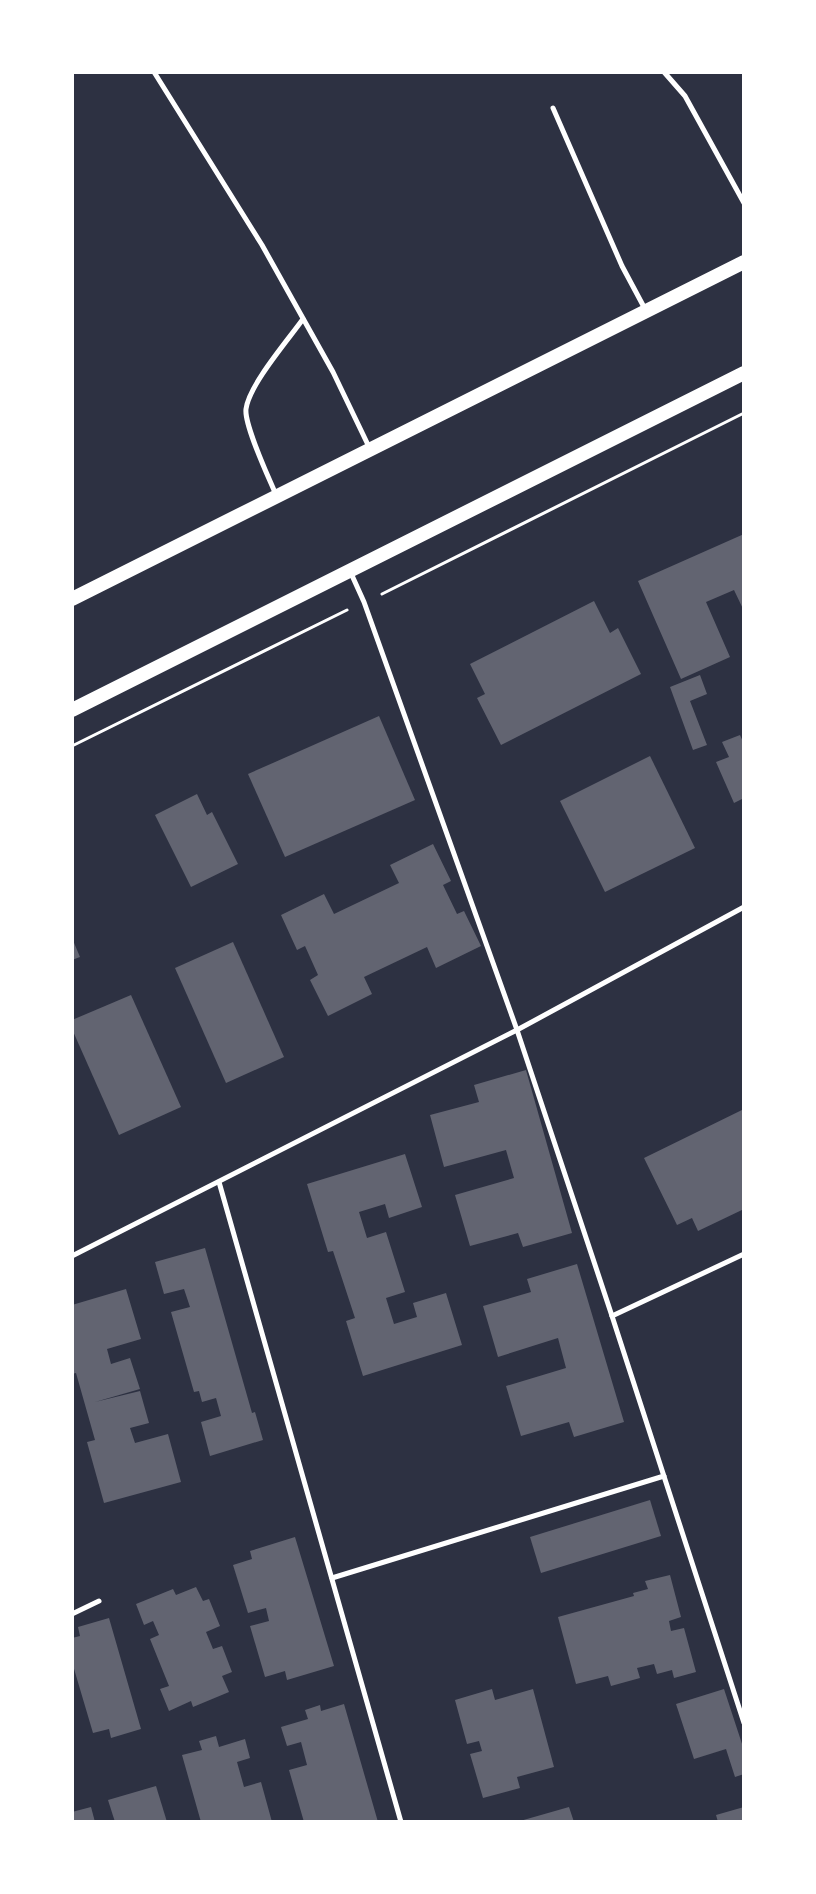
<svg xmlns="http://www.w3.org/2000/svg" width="816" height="1894" viewBox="0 0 816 1894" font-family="Signika,sans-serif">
<rect width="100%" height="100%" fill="#2d3142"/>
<g fill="#626471">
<path d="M 744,534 L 744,611 L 734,590 L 706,602 L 730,657 L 681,679 L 638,581 Z"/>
<path d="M 594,601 L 610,633 L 618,628 L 641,674 L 501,745 L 477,698 L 485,694 L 470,664 Z"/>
<path d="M 700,675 L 707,694 L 690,701 L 707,745 L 693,750 L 670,687 Z"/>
<path d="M 379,716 L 415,800 L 285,857 L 248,774 Z"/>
<path d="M 740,735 L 744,744 L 744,798 L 734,803 L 716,762 L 729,757 L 722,742 Z"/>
<path d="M 650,756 L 695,848 L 605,892 L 560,801 Z"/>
<path d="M 197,794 L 207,815 L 212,812 L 238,864 L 191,887 L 155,815 Z"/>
<path d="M 433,844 L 451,881 L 443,885 L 457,914 L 464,911 L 481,946 L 436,968 L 427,947 L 364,977 L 372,994 L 328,1016 L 310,980 L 318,975 L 305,946 L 297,950 L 281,915 L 324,894 L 334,914 L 399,883 L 390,865 Z"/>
<path d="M 72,938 L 80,957 L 72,960 Z"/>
<path d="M 233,942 L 284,1057 L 226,1083 L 175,968 Z"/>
<path d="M 131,995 L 181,1107 L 119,1135 L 72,1029 L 72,1020 Z"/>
<path d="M 526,1070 L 572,1233 L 523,1247 L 518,1233 L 470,1246 L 455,1195 L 514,1178 L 506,1150 L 444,1167 L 430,1115 L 479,1102 L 474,1085 Z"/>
<path d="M 744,1109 L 744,1209 L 698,1231 L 692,1218 L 677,1225 L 644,1158 Z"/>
<path d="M 405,1154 L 422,1207 L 389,1218 L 385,1204 L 359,1212 L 367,1238 L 386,1232 L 405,1292 L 386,1298 L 394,1324 L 417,1317 L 413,1303 L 446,1293 L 462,1345 L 363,1376 L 346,1321 L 355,1318 L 333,1251 L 328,1252 L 307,1184 Z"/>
<path d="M 205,1248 L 252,1413 L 255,1412 L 263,1440 L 210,1456 L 201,1422 L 221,1416 L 216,1398 L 202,1402 L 199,1391 L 194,1392 L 171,1312 L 190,1307 L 184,1289 L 164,1294 L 155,1262 Z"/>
<path d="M 577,1264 L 624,1422 L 574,1437 L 569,1422 L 521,1436 L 506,1386 L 566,1368 L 558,1338 L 498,1357 L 483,1306 L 531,1292 L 527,1279 Z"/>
<path d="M 126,1289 L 141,1339 L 107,1349 L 111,1364 L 130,1358 L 140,1389 L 95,1402 L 140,1391 L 149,1423 L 130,1428 L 135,1443 L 168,1434 L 181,1482 L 104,1503 L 87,1442 L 95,1440 L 76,1373 L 72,1374 L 72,1305 Z"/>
<path d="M 650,1500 L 661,1536 L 541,1573 L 530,1537 Z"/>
<path d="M 295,1537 L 334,1666 L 287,1680 L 285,1671 L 265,1677 L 250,1626 L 269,1621 L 266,1608 L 248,1613 L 233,1565 L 252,1559 L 250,1551 Z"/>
<path d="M 670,1575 L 681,1617 L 669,1621 L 671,1631 L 684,1628 L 696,1672 L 674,1678 L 672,1670 L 657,1674 L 654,1664 L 637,1668 L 640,1678 L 611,1686 L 608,1676 L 576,1684 L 558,1617 L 634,1596 L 633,1593 L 648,1589 L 645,1581 Z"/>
<path d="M 196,1587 L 203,1601 L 209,1599 L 220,1626 L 206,1632 L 213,1649 L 222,1646 L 232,1672 L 222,1676 L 229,1692 L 193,1707 L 191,1701 L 169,1711 L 160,1689 L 169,1686 L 150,1639 L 159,1635 L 153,1621 L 144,1625 L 136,1604 L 173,1589 L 176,1595 Z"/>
<path d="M 109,1618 L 141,1729 L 111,1738 L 109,1729 L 93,1733 L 72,1662 L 72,1638 L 80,1636 L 78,1627 Z"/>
<path d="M 492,1689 L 495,1700 L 533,1689 L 554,1767 L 517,1777 L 520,1788 L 483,1798 L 470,1754 L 482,1751 L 479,1741 L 467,1744 L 455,1700 Z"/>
<path d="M 724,1689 L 744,1750 L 744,1774 L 735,1777 L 726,1749 L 694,1759 L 676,1704 Z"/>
<path d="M 344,1704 L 378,1822 L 304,1822 L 289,1770 L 307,1765 L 301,1742 L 287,1746 L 281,1727 L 308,1719 L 305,1710 L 320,1705 L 321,1711 Z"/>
<path d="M 216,1736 L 219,1747 L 245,1739 L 250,1758 L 237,1762 L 244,1787 L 261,1782 L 272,1822 L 201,1822 L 182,1755 L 202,1750 L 199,1741 Z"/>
<path d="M 156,1786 L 167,1822 L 115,1822 L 108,1800 Z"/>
<path d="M 91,1807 L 95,1822 L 72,1822 L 72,1812 Z"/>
<path d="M 569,1807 L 574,1822 L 520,1822 L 520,1821 Z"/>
<path d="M 744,1807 L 744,1822 L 718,1822 L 716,1815 Z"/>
</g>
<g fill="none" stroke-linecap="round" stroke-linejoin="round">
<g stroke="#fff" stroke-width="3">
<path d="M 382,594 L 744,413"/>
<path d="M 72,746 L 347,610"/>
</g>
<g stroke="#fff" stroke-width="5">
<path d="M 154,72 L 262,245 L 333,372 L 370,449"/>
<path d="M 664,72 L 685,96 L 744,203"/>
<path d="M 553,108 L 622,266 L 645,309"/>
<path d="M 276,495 C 269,478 244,425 246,409 C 249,385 288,340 303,319"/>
<path d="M 350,571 L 364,602 L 517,1030 L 612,1316 L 744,1723"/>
<path d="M 219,1182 L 401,1822"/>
<path d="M 72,1256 L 517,1030 L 744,907"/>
<path d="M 612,1316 L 744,1254"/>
<path d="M 332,1578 L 664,1476"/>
<path d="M 72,1614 L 99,1601"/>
</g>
<g stroke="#fff" stroke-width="14">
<path d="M 72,599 L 744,262"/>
<path d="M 72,710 L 744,373"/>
</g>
</g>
<rect width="816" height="1894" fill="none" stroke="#ffffff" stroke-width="148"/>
</svg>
